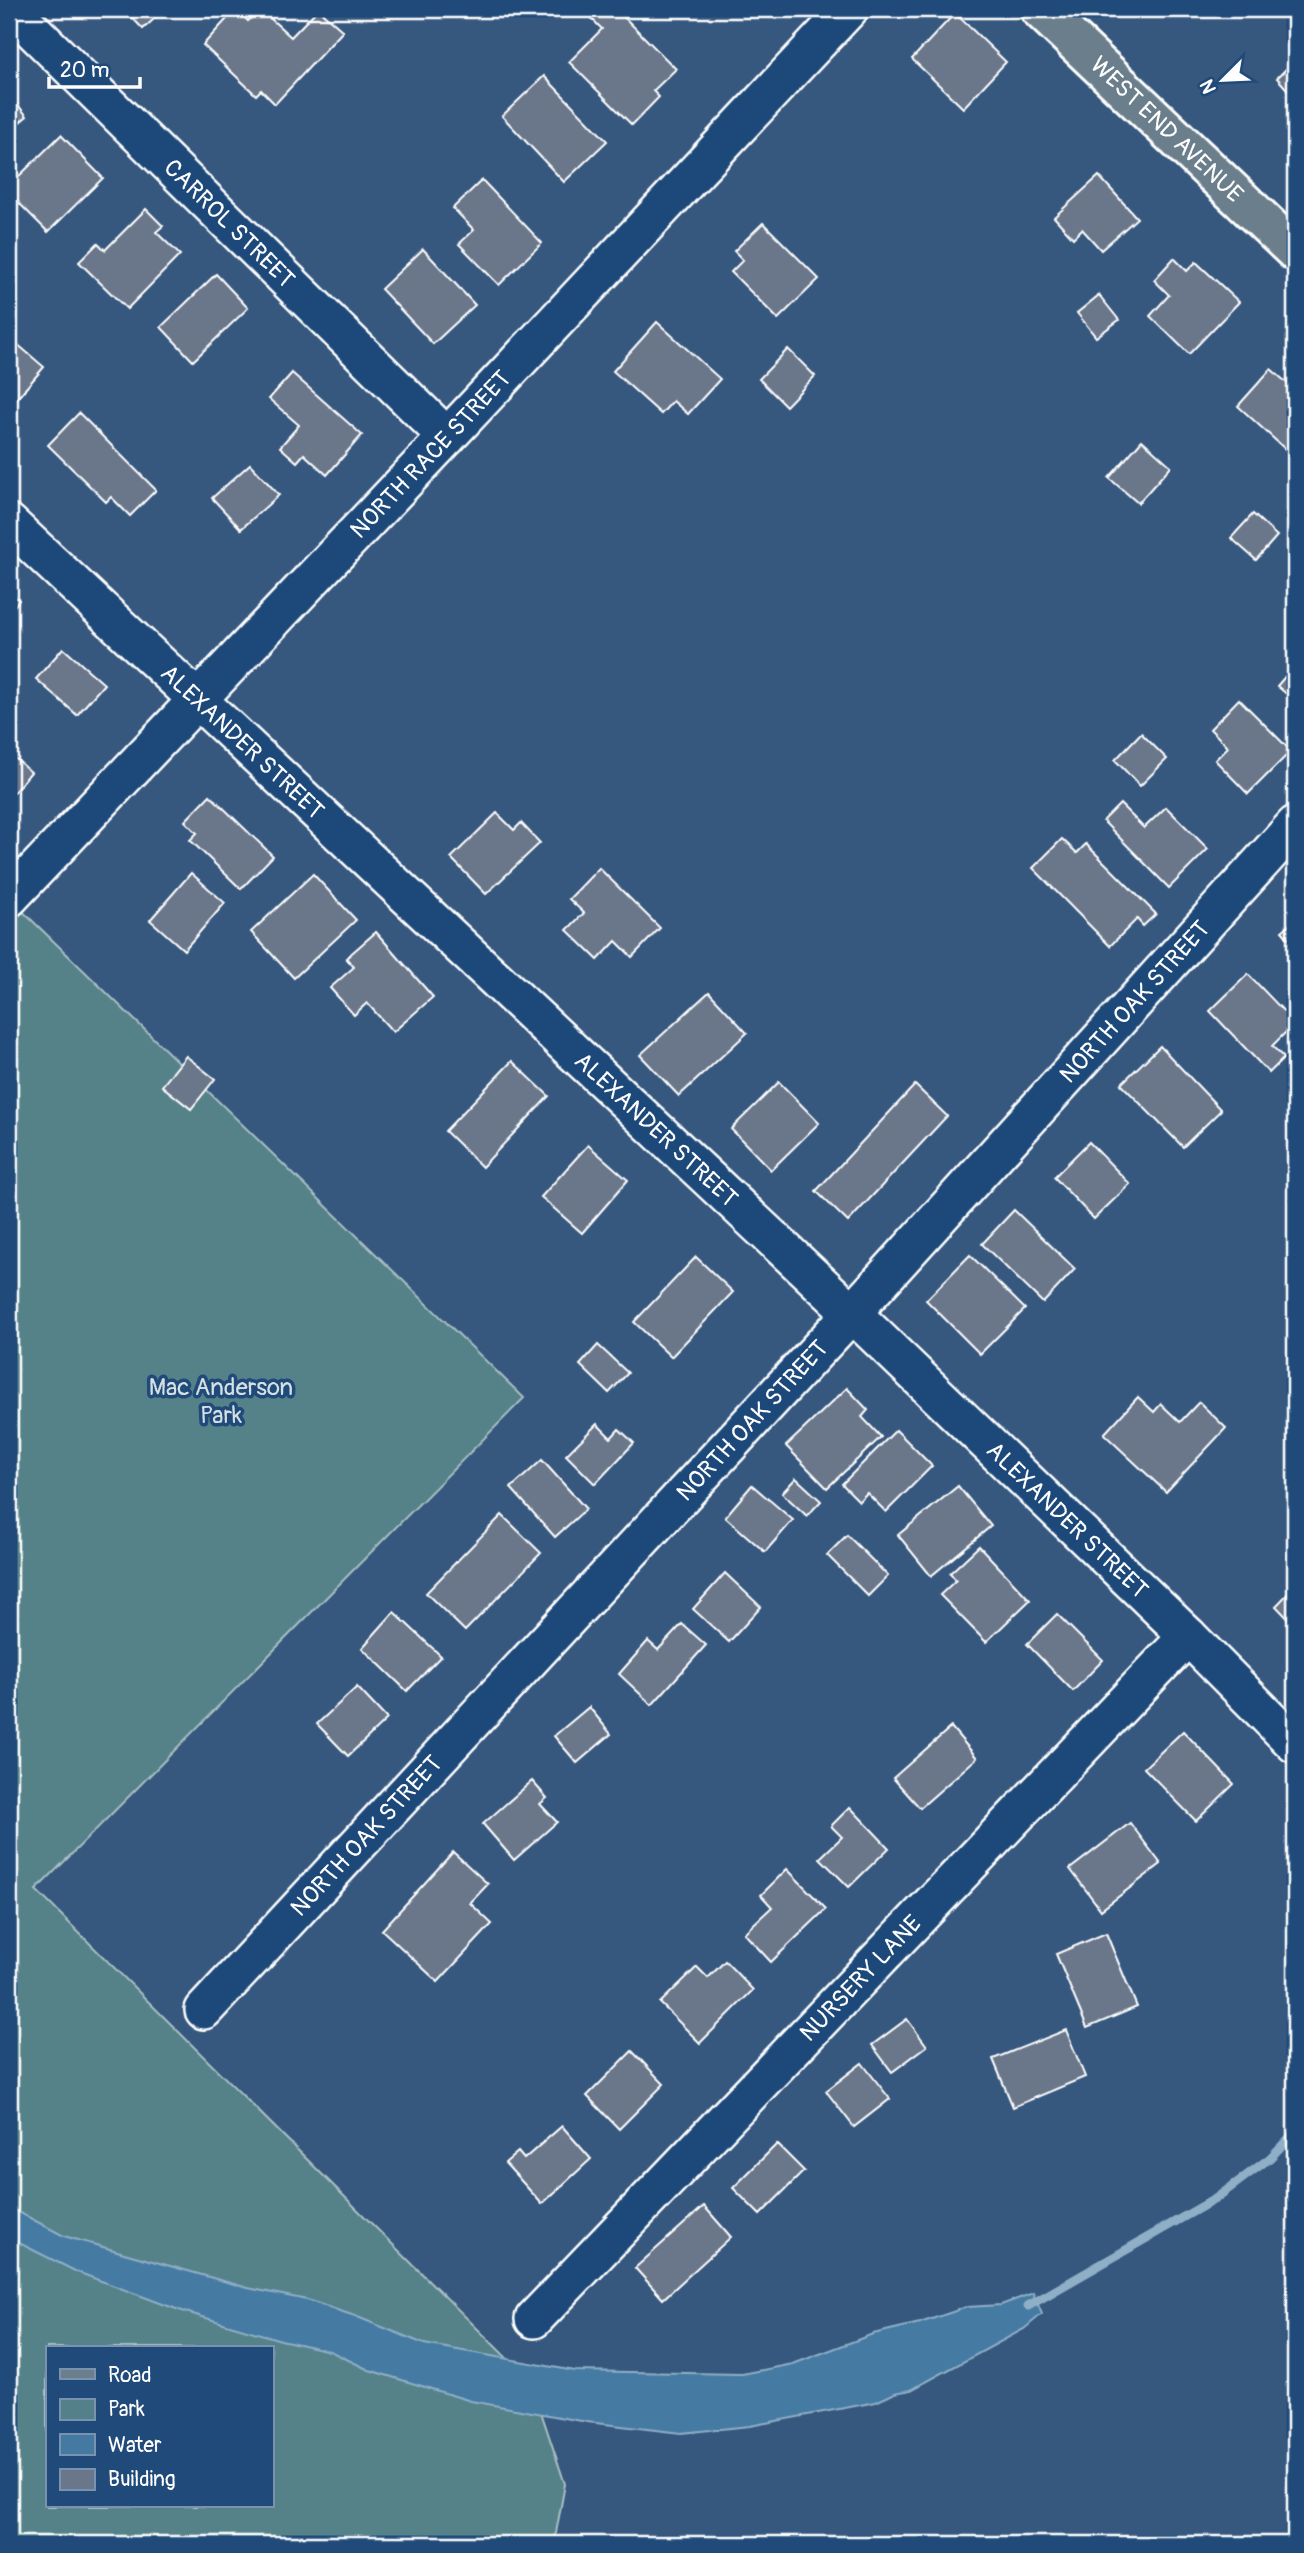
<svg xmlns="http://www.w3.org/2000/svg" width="1304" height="2553" viewBox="0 0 1304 2553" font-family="Pangolin,sans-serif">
<rect width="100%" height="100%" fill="#36577e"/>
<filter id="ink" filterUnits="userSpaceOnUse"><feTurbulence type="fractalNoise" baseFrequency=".0143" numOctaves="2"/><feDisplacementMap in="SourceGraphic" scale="14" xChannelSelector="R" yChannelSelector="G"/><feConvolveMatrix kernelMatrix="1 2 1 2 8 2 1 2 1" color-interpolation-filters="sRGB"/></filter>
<g filter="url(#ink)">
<path fill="#548189" stroke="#aac0c4" stroke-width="2" fill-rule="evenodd" d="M 9,898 L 524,1398 L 36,1890 L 531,2382 L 565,2484 L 554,2544 L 9,2544 ZM 47,2348 L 271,2348 L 271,2506 L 47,2506 Z"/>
<path fill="#447aa2" stroke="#8fafc7" stroke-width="2" d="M 9,2207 L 64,2236 L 248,2288 L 307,2300 L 355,2316 L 424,2344 L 575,2371 L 742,2374 L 793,2364 L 873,2334 L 920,2323 L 967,2307 L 1001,2305 L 1033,2293 L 1042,2314 L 1024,2329 L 911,2390 L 895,2393 L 876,2402 L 750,2426 L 681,2433 L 587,2422 L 471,2401 L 369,2370 L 330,2351 L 281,2340 L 179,2310 L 77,2272 L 9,2238 Z"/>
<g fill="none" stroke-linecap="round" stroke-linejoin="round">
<path stroke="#8fafc7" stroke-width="9" d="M 1028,2306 L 1215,2199 L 1270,2158 L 1295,2132"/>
</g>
<g fill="#6a7689" stroke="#fff" stroke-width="2">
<path d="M 124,9 L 165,9 L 143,29 Z"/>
<path d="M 236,9 L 248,21 L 260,9 L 291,37 L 318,9 L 343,31 L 275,104 L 261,90 L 256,95 L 203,45 Z"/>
<path d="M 603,9 L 616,9 L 676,69 L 653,91 L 659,97 L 632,125 L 569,62 L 602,29 L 592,19 Z"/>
<path d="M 955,13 L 1006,62 L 963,108 L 912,59 Z"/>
<path d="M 1295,60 L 1295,96 L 1294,97 L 1277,78 Z"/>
<path d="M 544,76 L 607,141 L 564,182 L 502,116 Z"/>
<path d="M 9,94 L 27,116 L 9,131 Z"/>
<path d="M 61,135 L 103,178 L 48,232 L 9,193 L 9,186 Z"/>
<path d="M 1099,176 L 1137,218 L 1101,250 L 1082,229 L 1073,238 L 1054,217 Z"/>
<path d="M 482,180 L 542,243 L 499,285 L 459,244 L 474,230 L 453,208 Z"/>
<path d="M 146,209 L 163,226 L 156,232 L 180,255 L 127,309 L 79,262 L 98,243 L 105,250 Z"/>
<path d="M 763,223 L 819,279 L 778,319 L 731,272 L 743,260 L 734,251 Z"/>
<path d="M 423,249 L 475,305 L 433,344 L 381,289 Z"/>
<path d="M 1174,258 L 1187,271 L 1196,262 L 1239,302 L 1189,354 L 1150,316 L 1169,295 L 1154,280 Z"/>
<path d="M 216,274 L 248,308 L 193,361 L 161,327 Z"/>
<path d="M 1099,295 L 1119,320 L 1096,337 L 1077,313 Z"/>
<path d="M 657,322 L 720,379 L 688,414 L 673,401 L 661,414 L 613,371 Z"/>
<path d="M 9,337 L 44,367 L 14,402 L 9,398 Z"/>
<path d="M 788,349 L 815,376 L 786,406 L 759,379 Z"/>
<path d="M 1271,369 L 1295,390 L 1295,437 L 1285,449 L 1238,406 Z"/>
<path d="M 292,373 L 362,435 L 327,475 L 304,454 L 297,462 L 280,447 L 299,425 L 269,399 Z"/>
<path d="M 79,413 L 156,490 L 130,516 L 111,497 L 106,502 L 48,445 Z"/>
<path d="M 1142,440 L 1171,466 L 1138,503 L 1109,478 Z"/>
<path d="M 250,464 L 279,495 L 241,529 L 212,498 Z"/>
<path d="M 1253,514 L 1277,536 L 1256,560 L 1231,538 Z"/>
<path d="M 9,591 L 19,600 L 9,613 Z"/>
<path d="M 63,648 L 104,684 L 77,715 L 36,679 Z"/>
<path d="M 1295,665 L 1295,701 L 1277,686 Z"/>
<path d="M 1239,699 L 1291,751 L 1248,794 L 1215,760 L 1228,747 L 1210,729 Z"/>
<path d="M 1141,733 L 1167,759 L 1140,786 L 1115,760 Z"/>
<path d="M 9,753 L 31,772 L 9,798 Z"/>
<path d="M 210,795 L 273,856 L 241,889 L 190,840 L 197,833 L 185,821 Z"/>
<path d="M 1120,804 L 1144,828 L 1166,807 L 1208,849 L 1169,888 L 1103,821 Z"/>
<path d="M 497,813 L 514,830 L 521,823 L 540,843 L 486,894 L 451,858 Z"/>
<path d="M 1062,839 L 1077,853 L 1086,844 L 1156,914 L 1143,926 L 1137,919 L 1110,946 L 1033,868 Z"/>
<path d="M 599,868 L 660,928 L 632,957 L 616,941 L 598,960 L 567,930 L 584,913 L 569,899 Z"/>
<path d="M 191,873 L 225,903 L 184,950 L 150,920 Z"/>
<path d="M 313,874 L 356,920 L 294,978 L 251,932 Z"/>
<path d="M 1295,920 L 1295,946 L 1282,931 Z"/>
<path d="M 376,932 L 433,997 L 393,1032 L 367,1003 L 354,1015 L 330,988 L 354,967 L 346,958 Z"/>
<path d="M 1248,974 L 1295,1023 L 1272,1046 L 1284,1058 L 1269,1073 L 1210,1011 Z"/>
<path d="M 709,992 L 747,1033 L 679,1096 L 640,1055 Z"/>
<path d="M 1160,1046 L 1221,1110 L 1183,1147 L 1121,1084 Z"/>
<path d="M 186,1056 L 215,1079 L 191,1109 L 162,1086 Z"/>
<path d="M 512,1061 L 549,1096 L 482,1167 L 445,1131 Z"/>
<path d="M 779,1082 L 819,1123 L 771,1170 L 731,1129 Z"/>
<path d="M 915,1085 L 947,1116 L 848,1222 L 816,1191 Z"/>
<path d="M 1089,1142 L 1130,1184 L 1094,1219 L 1054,1177 Z"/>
<path d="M 588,1145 L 628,1180 L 582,1233 L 541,1197 Z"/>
<path d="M 1014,1210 L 1075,1269 L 1043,1303 L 982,1244 Z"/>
<path d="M 970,1255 L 1025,1309 L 980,1354 L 926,1300 Z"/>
<path d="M 696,1257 L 733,1292 L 671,1357 L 634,1322 Z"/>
<path d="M 598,1345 L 628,1373 L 609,1393 L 580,1365 Z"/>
<path d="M 847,1388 L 868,1410 L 862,1417 L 881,1437 L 827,1488 L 786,1446 Z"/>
<path d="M 1138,1397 L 1154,1412 L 1161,1404 L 1180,1422 L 1199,1402 L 1226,1428 L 1166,1492 L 1104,1434 Z"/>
<path d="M 597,1424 L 611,1438 L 619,1429 L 634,1443 L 595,1484 L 566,1455 Z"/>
<path d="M 896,1430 L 932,1466 L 886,1512 L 867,1493 L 859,1501 L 842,1484 Z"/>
<path d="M 542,1460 L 586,1509 L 555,1537 L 511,1488 Z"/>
<path d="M 796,1478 L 821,1501 L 807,1516 L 782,1493 Z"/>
<path d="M 752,1485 L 793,1520 L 765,1552 L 725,1517 Z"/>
<path d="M 958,1486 L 991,1526 L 931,1576 L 898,1535 Z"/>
<path d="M 502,1515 L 541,1553 L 465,1631 L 426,1593 Z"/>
<path d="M 847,1535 L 888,1576 L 868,1596 L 827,1555 Z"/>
<path d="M 979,1546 L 1030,1600 L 986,1642 L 940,1595 L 956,1580 L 950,1573 Z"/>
<path d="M 725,1573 L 761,1607 L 729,1642 L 693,1609 Z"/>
<path d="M 1295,1586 L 1295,1626 L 1276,1606 Z"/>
<path d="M 394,1612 L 441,1656 L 407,1691 L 362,1648 Z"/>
<path d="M 1057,1614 L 1103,1660 L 1073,1691 L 1027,1644 Z"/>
<path d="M 682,1624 L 706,1645 L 652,1705 L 619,1674 L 648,1641 L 658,1650 Z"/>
<path d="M 357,1687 L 387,1719 L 348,1756 L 317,1724 Z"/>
<path d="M 589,1707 L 611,1734 L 577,1763 L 554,1736 Z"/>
<path d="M 951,1727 L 977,1758 L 920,1808 L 893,1778 Z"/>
<path d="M 1183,1731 L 1234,1784 L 1196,1821 L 1144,1768 Z"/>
<path d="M 532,1781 L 547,1798 L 540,1804 L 557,1822 L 514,1860 L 483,1824 Z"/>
<path d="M 850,1807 L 889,1848 L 849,1887 L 820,1858 L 842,1837 L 831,1826 Z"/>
<path d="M 1130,1823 L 1161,1864 L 1101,1910 L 1070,1869 Z"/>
<path d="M 453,1852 L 488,1884 L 470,1903 L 492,1924 L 438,1982 L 382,1930 Z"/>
<path d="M 787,1869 L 826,1909 L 771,1962 L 744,1933 L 772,1907 L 761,1895 Z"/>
<path d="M 1106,1933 L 1137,2007 L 1087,2028 L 1056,1954 Z"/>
<path d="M 725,1961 L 753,1990 L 700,2043 L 660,2003 L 697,1967 L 708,1978 Z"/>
<path d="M 907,2019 L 927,2046 L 892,2072 L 872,2045 Z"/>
<path d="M 1066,2030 L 1085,2077 L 1013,2107 L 993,2059 Z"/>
<path d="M 632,2051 L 664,2084 L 619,2129 L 587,2096 Z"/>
<path d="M 862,2063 L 890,2099 L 854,2127 L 826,2091 Z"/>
<path d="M 562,2126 L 591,2159 L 542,2204 L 505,2163 L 518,2152 L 524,2159 Z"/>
<path d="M 777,2144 L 804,2171 L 760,2215 L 733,2188 Z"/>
<path d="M 704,2206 L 731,2237 L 663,2299 L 635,2268 Z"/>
</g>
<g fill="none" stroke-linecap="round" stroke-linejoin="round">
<defs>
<g id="minor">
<path id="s1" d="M 11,9 L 447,437"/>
<path id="s2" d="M 9,523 L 852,1313 L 1188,1636 L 1295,1744"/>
<path id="s3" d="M 9,898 L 447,437 L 849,9"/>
<path id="s4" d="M 204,2010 L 852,1313 L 1295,825"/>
<path id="s5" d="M 534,2319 L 1188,1636"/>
</g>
<g id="major">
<path id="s6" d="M 1040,9 L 1295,251"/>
</g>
</defs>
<use href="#minor" stroke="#fff" stroke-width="42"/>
<use href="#major" stroke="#fff" stroke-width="44"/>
<use href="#minor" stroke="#1f4a7a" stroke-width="37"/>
<use href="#major" stroke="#6b7e8b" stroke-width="38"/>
</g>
</g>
<g text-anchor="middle" stroke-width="7" stroke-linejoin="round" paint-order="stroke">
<g font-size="24" fill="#fff" stroke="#1f4a7a">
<text dy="8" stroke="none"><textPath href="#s6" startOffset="175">WEST END AVENUE</textPath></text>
<text dy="8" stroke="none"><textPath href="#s1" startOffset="306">CARROL STREET</textPath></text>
<text dy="8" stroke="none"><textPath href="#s3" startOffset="612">NORTH RACE STREET</textPath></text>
<text dy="8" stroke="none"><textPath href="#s2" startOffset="320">ALEXANDER STREET</textPath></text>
<text dy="8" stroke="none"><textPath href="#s4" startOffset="1372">NORTH OAK STREET</textPath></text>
<text dy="8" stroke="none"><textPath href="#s2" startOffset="887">ALEXANDER STREET</textPath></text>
<text dy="8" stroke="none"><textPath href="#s4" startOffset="805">NORTH OAK STREET</textPath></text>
<text dy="8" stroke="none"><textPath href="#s2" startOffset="1454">ALEXANDER STREET</textPath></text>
<text dy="8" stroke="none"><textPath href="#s4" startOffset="238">NORTH OAK STREET</textPath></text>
<text dy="8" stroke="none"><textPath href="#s5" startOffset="472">NURSERY LANE</textPath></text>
</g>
<g font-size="24" fill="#d4e0e2" stroke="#1f4a7a">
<text x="221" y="1395">Mac Anderson<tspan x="221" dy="28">Park</tspan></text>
</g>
</g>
<rect width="1304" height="2553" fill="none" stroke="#1f4a7a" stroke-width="35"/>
<rect x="18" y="18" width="1269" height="2518" fill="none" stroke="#fff" stroke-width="2.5" filter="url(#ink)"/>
<rect x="46" y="2346" width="228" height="161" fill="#1f4a7a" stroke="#7992af" stroke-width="2"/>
<rect x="60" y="2369" width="35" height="10" fill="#6b7e8b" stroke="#7992af" stroke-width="2"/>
<text x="108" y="2382" font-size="21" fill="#ffffff">Road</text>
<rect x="60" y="2399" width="35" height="21" fill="#548189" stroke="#7992af" stroke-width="2"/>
<text x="108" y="2416" font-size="21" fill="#ffffff">Park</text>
<rect x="60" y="2434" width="35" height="21" fill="#447aa2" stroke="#7992af" stroke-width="2"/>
<text x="108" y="2452" font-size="21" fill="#ffffff">Water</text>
<rect x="60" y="2469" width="35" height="21" fill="#6a7689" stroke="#7992af" stroke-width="2"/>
<text x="108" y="2486" font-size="21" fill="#ffffff">Building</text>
<g transform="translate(1223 80) rotate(246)" stroke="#1f4a7a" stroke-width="5" paint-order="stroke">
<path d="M0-5L12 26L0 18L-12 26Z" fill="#ffffff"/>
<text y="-10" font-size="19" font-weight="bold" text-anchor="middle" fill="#ffffff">N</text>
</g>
<path d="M49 77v10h91v-10" fill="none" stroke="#ffffff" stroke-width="3.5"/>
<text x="60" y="77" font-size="21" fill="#ffffff" stroke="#1f4a7a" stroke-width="5" paint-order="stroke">20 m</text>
</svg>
